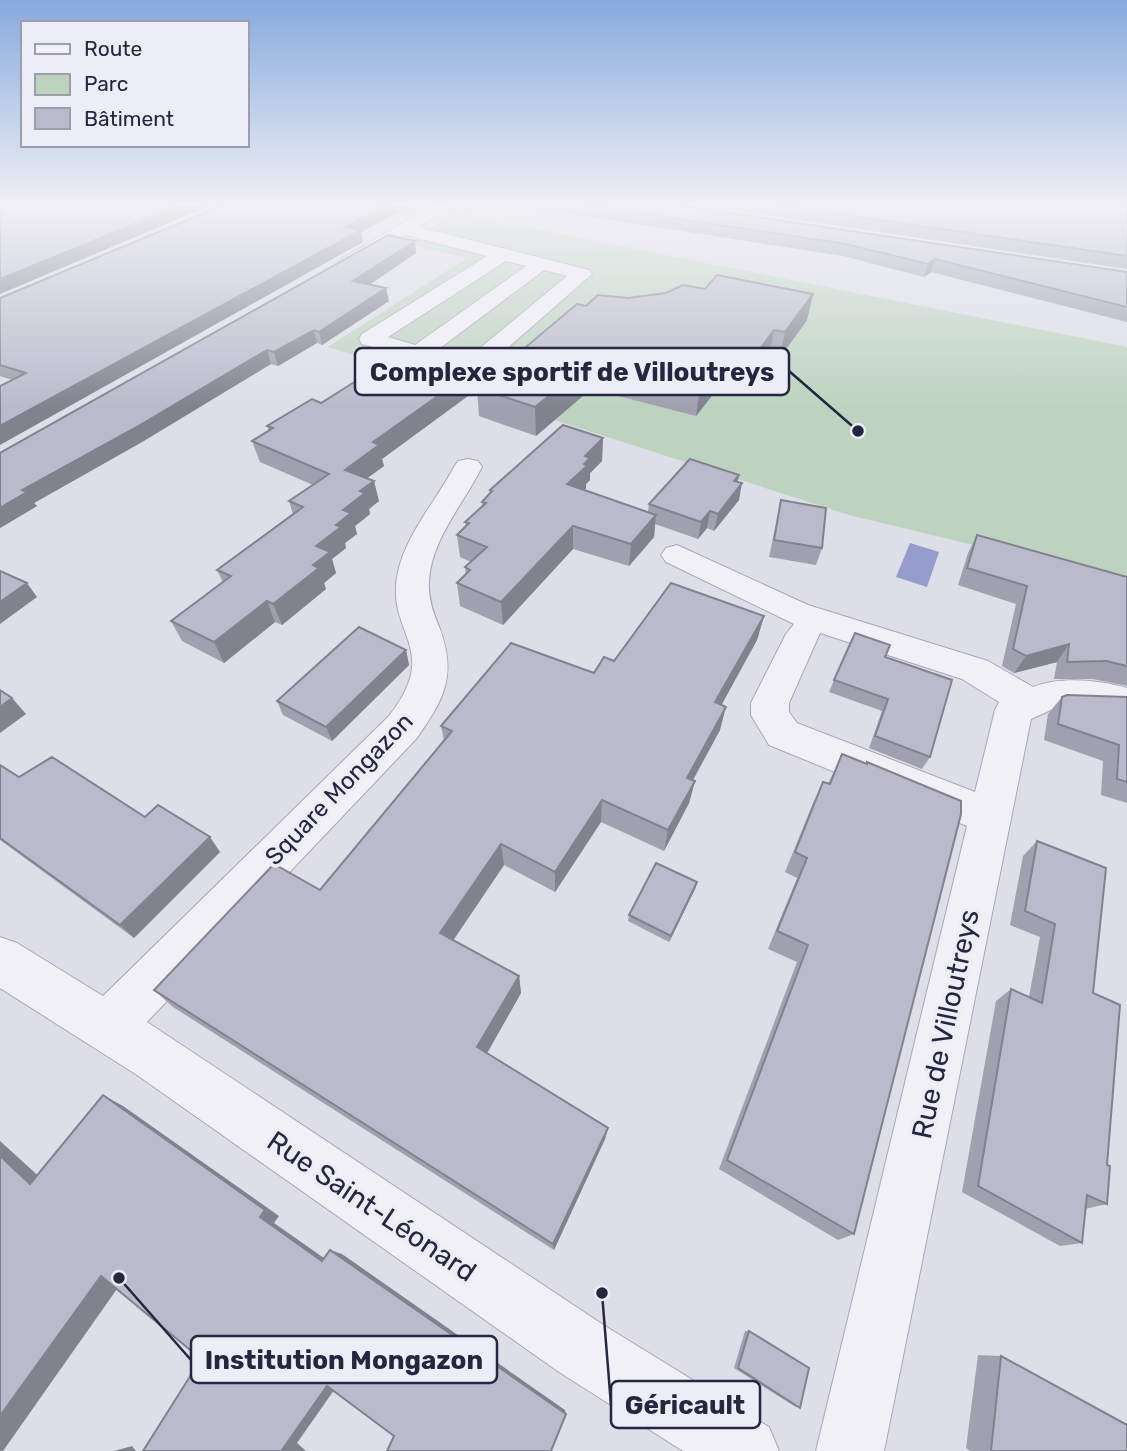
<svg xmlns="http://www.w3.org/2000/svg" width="1127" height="1451" viewBox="0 0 1127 1451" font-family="Rubik,sans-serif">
<rect width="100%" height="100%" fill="#dddee8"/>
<path fill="#bdd3bf" d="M 455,213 L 1127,347 L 1127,582 L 849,515 L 328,347 L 467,258 L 406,244 Z"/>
<path fill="#949ccc" d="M 910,543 L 939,552 L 927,587 L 896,577 Z"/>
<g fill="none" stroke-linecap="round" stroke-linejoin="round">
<defs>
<g id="minor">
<path d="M 434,205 L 454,205 L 419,227 L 589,270 L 592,274 L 479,373 L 471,375 L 362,344 L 359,339 L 362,334 L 487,256 L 406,235 L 355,265 L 348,267 L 338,261 ZM 506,261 L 526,266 L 415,345 L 388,337 ZM 544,270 L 567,276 L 467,359 L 436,351 Z"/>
<path d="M 468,459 L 478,461 L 482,467 C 464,503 430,541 429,583 C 428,599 434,615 440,629 C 457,676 444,699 417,738 L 147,1022 L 605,1326 L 769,1427 L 779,1451 L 683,1451 L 559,1372 L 137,1075 L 0,988 L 0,937 L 17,943 L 103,996 L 389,716 C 443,647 384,634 398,572 C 406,534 436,501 454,467 L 458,461 Z"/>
<path d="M 677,545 L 808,605 L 988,661 L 1033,687 C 1061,676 1099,680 1127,688 L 1127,716 L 1110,711 L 1053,709 L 1031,719 L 884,1451 L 816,1451 L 967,826 L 769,745 L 751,715 L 751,703 L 786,634 L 794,624 L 666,562 L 661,555 L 666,548 ZM 820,633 L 962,679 L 999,702 L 995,710 L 975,792 L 797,723 L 789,712 L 789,703 Z"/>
</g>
</defs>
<use href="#minor" stroke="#a6a7b6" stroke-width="2"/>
<use href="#minor" fill="#f0f0f6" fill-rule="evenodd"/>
</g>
<g fill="#a0a0af">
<path d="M 223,205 L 412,205 L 361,232 L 363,242 L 12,380 L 0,376 L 0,298 Z"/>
<path d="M 514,205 L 676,205 L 1127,272 L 1127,322 L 931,272 L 924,277 L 843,256 Z"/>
<path d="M 699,205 L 1127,205 L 1127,269 Z"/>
<path d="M 416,253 L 369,285 L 389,301 L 322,345 L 317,343 L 278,366 L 271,364 L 142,442 L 34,503 L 37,506 L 0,528 L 0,453 Z"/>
<path d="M 705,289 L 813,294 L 807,320 L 779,359 L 769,357 L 746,388 L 722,383 L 696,416 L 591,389 L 536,436 L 479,416 L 477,388 L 586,306 L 628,298 Z"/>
<path d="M 472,393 L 382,459 L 384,466 L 367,478 L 379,501 L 369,509 L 370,514 L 355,526 L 357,534 L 345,543 L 346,548 L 332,559 L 336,573 L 324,583 L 326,589 L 282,625 L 275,622 L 224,663 L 182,641 L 171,621 L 223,582 L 217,570 L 293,514 L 289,501 L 313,485 L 260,462 L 252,441 L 269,431 L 267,426 L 321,403 Z"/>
<path d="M 603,438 L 602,461 L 590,473 L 590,480 L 586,484 L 586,488 L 584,490 L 648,512 L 649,504 L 738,482 L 739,500 L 714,531 L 707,528 L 698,539 L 655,524 L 654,537 L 629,566 L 573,549 L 503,625 L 460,606 L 457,583 L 466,574 L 465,567 L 471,562 L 460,557 L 457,535 L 466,526 L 465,522 L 482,507 L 482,502 L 490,494 L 490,490 Z"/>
<path d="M 781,500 L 822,548 L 816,565 L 769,557 Z"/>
<path d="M 977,535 L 1127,577 L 1127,686 L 1093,679 L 1054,679 L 1057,662 L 1014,673 L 1002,666 L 1016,604 L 958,585 L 968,553 Z"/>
<path d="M 764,616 L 757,640 L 721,705 L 720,730 L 693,780 L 695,781 L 689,803 L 664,851 L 601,822 L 555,892 L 504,865 L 453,940 L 519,976 L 521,993 L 487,1053 L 608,1128 L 605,1139 L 554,1250 L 173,1007 L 154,990 L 320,890 L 444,741 L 441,726 L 594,673 L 614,661 Z"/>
<path d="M 406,650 L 409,665 L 332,741 L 283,715 L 277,701 Z"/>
<path d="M 885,657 L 930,757 L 922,769 L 869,748 L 882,711 L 829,692 L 834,680 Z"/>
<path d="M 1062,697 L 1127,697 L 1127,803 L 1101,795 L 1103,761 L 1044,740 L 1048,714 Z"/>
<path d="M 842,754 L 854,1234 L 838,1240 L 719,1169 L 797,962 L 768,949 L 797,878 L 785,872 L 813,803 L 823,782 L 828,784 Z"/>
<path d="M 0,765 L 19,777 L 145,817 L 220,852 L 134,938 L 0,840 Z"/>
<path d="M 1037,841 L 1093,993 L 1107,1165 L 1107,1204 L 1085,1209 L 1082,1243 L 1060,1246 L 962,1192 L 996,1001 L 1011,989 L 1029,997 L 1040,937 L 1010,925 L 1023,856 Z"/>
<path d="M 697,882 L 695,889 L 669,942 L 628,921 L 629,915 Z"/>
<path d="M 745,1331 L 749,1331 L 800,1408 L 794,1406 L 734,1368 Z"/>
<path d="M 978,1355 L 1001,1356 L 1127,1451 L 970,1451 L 966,1448 Z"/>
</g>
<g fill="#82828f">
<path d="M 181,205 L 211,205 L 0,294 L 0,279 Z"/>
<path d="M 389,205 L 412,205 L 361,232 L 363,242 L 0,445 L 0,426 L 345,227 Z"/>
<path d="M 415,241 L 416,253 L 356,294 L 353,281 Z"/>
<path d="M 935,259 L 931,272 L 924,277 L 928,264 Z"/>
<path d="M 386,288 L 389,301 L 322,345 L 319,332 Z"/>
<path d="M 813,294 L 807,320 L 779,359 L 785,332 Z"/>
<path d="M 314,330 L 317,343 L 278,366 L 274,352 Z"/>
<path d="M 774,330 L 769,357 L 746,388 L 751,361 Z"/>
<path d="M 267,350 L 271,364 L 142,442 L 34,503 L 37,506 L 0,528 L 0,508 L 22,490 Z"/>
<path d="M 726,355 L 722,383 L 696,416 L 700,388 Z"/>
<path d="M 591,362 L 591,389 L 536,436 L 535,407 Z"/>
<path d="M 470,373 L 472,393 L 382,459 L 384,466 L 351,490 L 345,470 L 373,442 Z"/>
<path d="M 603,438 L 602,461 L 590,473 L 590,480 L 586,484 L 586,488 L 567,507 L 567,484 L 585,456 Z"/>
<path d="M 739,475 L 736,492 L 742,483 L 739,500 L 714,531 L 718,514 L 734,481 Z"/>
<path d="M 374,481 L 379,501 L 369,509 L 370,514 L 355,526 L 357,534 L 345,543 L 346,548 L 332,559 L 336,573 L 324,583 L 326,589 L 282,625 L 273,604 L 313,565 L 316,546 L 336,525 L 343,510 L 360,491 Z"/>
<path d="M 710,511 L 707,528 L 698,539 L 701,522 Z"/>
<path d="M 656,515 L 654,537 L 629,566 L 631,544 Z"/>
<path d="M 573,526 L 573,549 L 503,625 L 501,602 Z"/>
<path d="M 27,583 L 37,597 L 0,624 L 0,602 Z"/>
<path d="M 267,601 L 275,622 L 224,663 L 214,642 Z"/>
<path d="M 764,616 L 757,640 L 710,726 L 715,702 Z"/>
<path d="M 1069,644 L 1057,662 L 1014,673 L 1026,656 Z"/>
<path d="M 406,650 L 409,665 L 332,741 L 326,727 Z"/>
<path d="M 12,698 L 26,714 L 0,733 L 0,707 Z"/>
<path d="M 726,707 L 720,730 L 682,800 L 687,778 Z"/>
<path d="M 695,781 L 689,803 L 664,851 L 668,830 Z"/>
<path d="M 602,800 L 601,822 L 555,892 L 555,872 Z"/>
<path d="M 210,837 L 220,852 L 134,938 L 120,925 Z"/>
<path d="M 501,844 L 504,865 L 446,951 L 440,933 Z"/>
<path d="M 697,882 L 695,889 L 669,942 L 671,936 Z"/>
<path d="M 519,976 L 521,993 L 482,1062 L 477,1047 Z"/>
<path d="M 103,1095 L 123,1106 L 279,1216 L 274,1223 L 334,1265 L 322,1261 L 260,1217 Z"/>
<path d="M 608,1128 L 605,1139 L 554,1250 L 553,1244 Z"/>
<path d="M 0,1141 L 55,1191 L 30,1184 L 0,1156 Z"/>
<path d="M 330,1250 L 342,1254 L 565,1410 L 566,1414 Z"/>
<path d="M 101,1276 L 124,1279 L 3,1451 L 0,1451 L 0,1416 Z"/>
<path d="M 339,1383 L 297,1443 L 306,1451 L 283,1451 L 282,1450 L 327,1386 Z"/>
<path d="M 132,1446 L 136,1451 L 114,1451 Z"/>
</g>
<g fill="#babacc" stroke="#82828f" stroke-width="2">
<path d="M 0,205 L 181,205 L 0,279 Z"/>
<path d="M 223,205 L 389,205 L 345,227 L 361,230 L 0,426 L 0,386 L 26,373 L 0,365 L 0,298 Z"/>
<path d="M 587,205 L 676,205 L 1127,272 L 1127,307 L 935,259 L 928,264 L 846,244 Z"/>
<path d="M 777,205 L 1127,205 L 1127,256 Z"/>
<path d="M 388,235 L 415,241 L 353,281 L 386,288 L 319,332 L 314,330 L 274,352 L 267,350 L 135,428 L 22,490 L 27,492 L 0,508 L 0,453 Z"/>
<path d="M 717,275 L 813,294 L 785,332 L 774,330 L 751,361 L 726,355 L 700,388 L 591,362 L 535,407 L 477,388 L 577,304 L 586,306 L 598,295 L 628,298 L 666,293 L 683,285 L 705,289 Z"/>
<path d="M 402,352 L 470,373 L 373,442 L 379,445 L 345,470 L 374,481 L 360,491 L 365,493 L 343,510 L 351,513 L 336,525 L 341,527 L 316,546 L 330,552 L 313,565 L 319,568 L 273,604 L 267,601 L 214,642 L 171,621 L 231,576 L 217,570 L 303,507 L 289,501 L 329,474 L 252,441 L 273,428 L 267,426 L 312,399 L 321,403 Z"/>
<path d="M 563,425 L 603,438 L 585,456 L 590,458 L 584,464 L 587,466 L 567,484 L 656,515 L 631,544 L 573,526 L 501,602 L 457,583 L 470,570 L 465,567 L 487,547 L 457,535 L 469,523 L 465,522 L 486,503 L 482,502 L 492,491 L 490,490 Z"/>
<path d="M 690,459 L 739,475 L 734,481 L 742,483 L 718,514 L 710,511 L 701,522 L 649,504 Z"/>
<path d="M 781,500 L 826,508 L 822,548 L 774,540 Z"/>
<path d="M 977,535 L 1127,577 L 1127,666 L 1106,661 L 1067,662 L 1069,644 L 1026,656 L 1013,649 L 1027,586 L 967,568 Z"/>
<path d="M 0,571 L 27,583 L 0,602 Z"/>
<path d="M 671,583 L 764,616 L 715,702 L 726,707 L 687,778 L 695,781 L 668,830 L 602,800 L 555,872 L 501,844 L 440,933 L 519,976 L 477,1047 L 608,1128 L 553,1244 L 154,990 L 274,864 L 320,890 L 452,731 L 441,726 L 511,643 L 594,673 L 604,657 L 614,661 Z"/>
<path d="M 359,627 L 406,650 L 326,727 L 277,701 Z"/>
<path d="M 855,633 L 890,645 L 885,657 L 952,680 L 930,757 L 875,736 L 888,699 L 834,680 Z"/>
<path d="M 0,690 L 12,698 L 0,707 Z"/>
<path d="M 1067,695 L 1127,697 L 1127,782 L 1117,779 L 1119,745 L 1058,724 L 1062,697 Z"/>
<path d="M 842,754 L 867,764 L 867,762 L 961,801 L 961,814 L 854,1234 L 727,1160 L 808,945 L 777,931 L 807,858 L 795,852 L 823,782 L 830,784 Z"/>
<path d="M 52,757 L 145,817 L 158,805 L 210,837 L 120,925 L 0,838 L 0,765 L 19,777 Z"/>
<path d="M 1037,841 L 1106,868 L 1093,993 L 1120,1005 L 1107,1165 L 1110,1166 L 1107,1204 L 1087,1195 L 1082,1243 L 978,1186 L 1011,989 L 1042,1003 L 1055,924 L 1025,911 Z"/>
<path d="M 656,863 L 697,882 L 671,936 L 629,915 Z"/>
<path d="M 103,1095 L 265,1210 L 260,1217 L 322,1261 L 330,1250 L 566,1414 L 551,1451 L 387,1451 L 394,1436 L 327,1386 L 282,1450 L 283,1451 L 143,1451 L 201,1359 L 101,1276 L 0,1416 L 0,1156 L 30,1184 Z"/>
<path d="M 749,1331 L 809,1368 L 800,1408 L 738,1368 Z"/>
<path d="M 1001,1356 L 1127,1425 L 1127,1451 L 991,1451 Z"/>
</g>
<linearGradient id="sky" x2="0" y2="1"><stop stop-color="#86aadd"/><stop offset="0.5" stop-color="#f0f0f5"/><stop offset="1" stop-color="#f0f0f5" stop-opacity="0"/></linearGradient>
<rect width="1127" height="408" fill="url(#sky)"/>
<g text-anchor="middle" stroke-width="7" stroke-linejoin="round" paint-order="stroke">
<g font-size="24" fill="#252640" stroke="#ecedf6">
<text transform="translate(339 789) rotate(-46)" y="8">Square Mongazon</text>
</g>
<g font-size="28" fill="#252640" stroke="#ecedf6">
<text transform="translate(945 1024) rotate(-78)" y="10">Rue de Villoutreys</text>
<text transform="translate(372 1206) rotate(34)" y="10">Rue Saint-Léonard</text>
</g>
</g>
<path fill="none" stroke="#252640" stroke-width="2.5" d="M858 431L789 371M119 1278L191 1360M602 1293L611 1405"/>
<g fill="#252640" stroke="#ecedf6" stroke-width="2.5">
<circle cx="858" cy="431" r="7"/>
<circle cx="119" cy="1278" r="7"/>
<circle cx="602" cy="1293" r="7"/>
</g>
<g fill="#ecedf6" stroke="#252640" stroke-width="2.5">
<rect x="355" y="348" width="434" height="47" rx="7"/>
<rect x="191" y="1336" width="306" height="47" rx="7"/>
<rect x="611" y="1381" width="149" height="47" rx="7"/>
</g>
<g font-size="26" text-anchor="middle" font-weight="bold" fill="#252640">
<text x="572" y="381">Complexe sportif de Villoutreys</text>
<text x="344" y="1369">Institution Mongazon</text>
<text x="685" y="1414">Géricault</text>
</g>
<rect x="21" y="21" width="228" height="126" fill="#ecedf6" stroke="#9c9dad" stroke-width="2"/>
<rect x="35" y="44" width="35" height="10" fill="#f0f0f6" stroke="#9c9dad" stroke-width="2"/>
<text x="84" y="56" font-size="21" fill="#252640">Route</text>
<rect x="35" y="74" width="35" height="21" fill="#bdd3bf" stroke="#9c9dad" stroke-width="2"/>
<text x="84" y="91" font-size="21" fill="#252640">Parc</text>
<rect x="35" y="108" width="35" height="21" fill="#babacc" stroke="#9c9dad" stroke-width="2"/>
<text x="84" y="126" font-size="21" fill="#252640">Bâtiment</text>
</svg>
